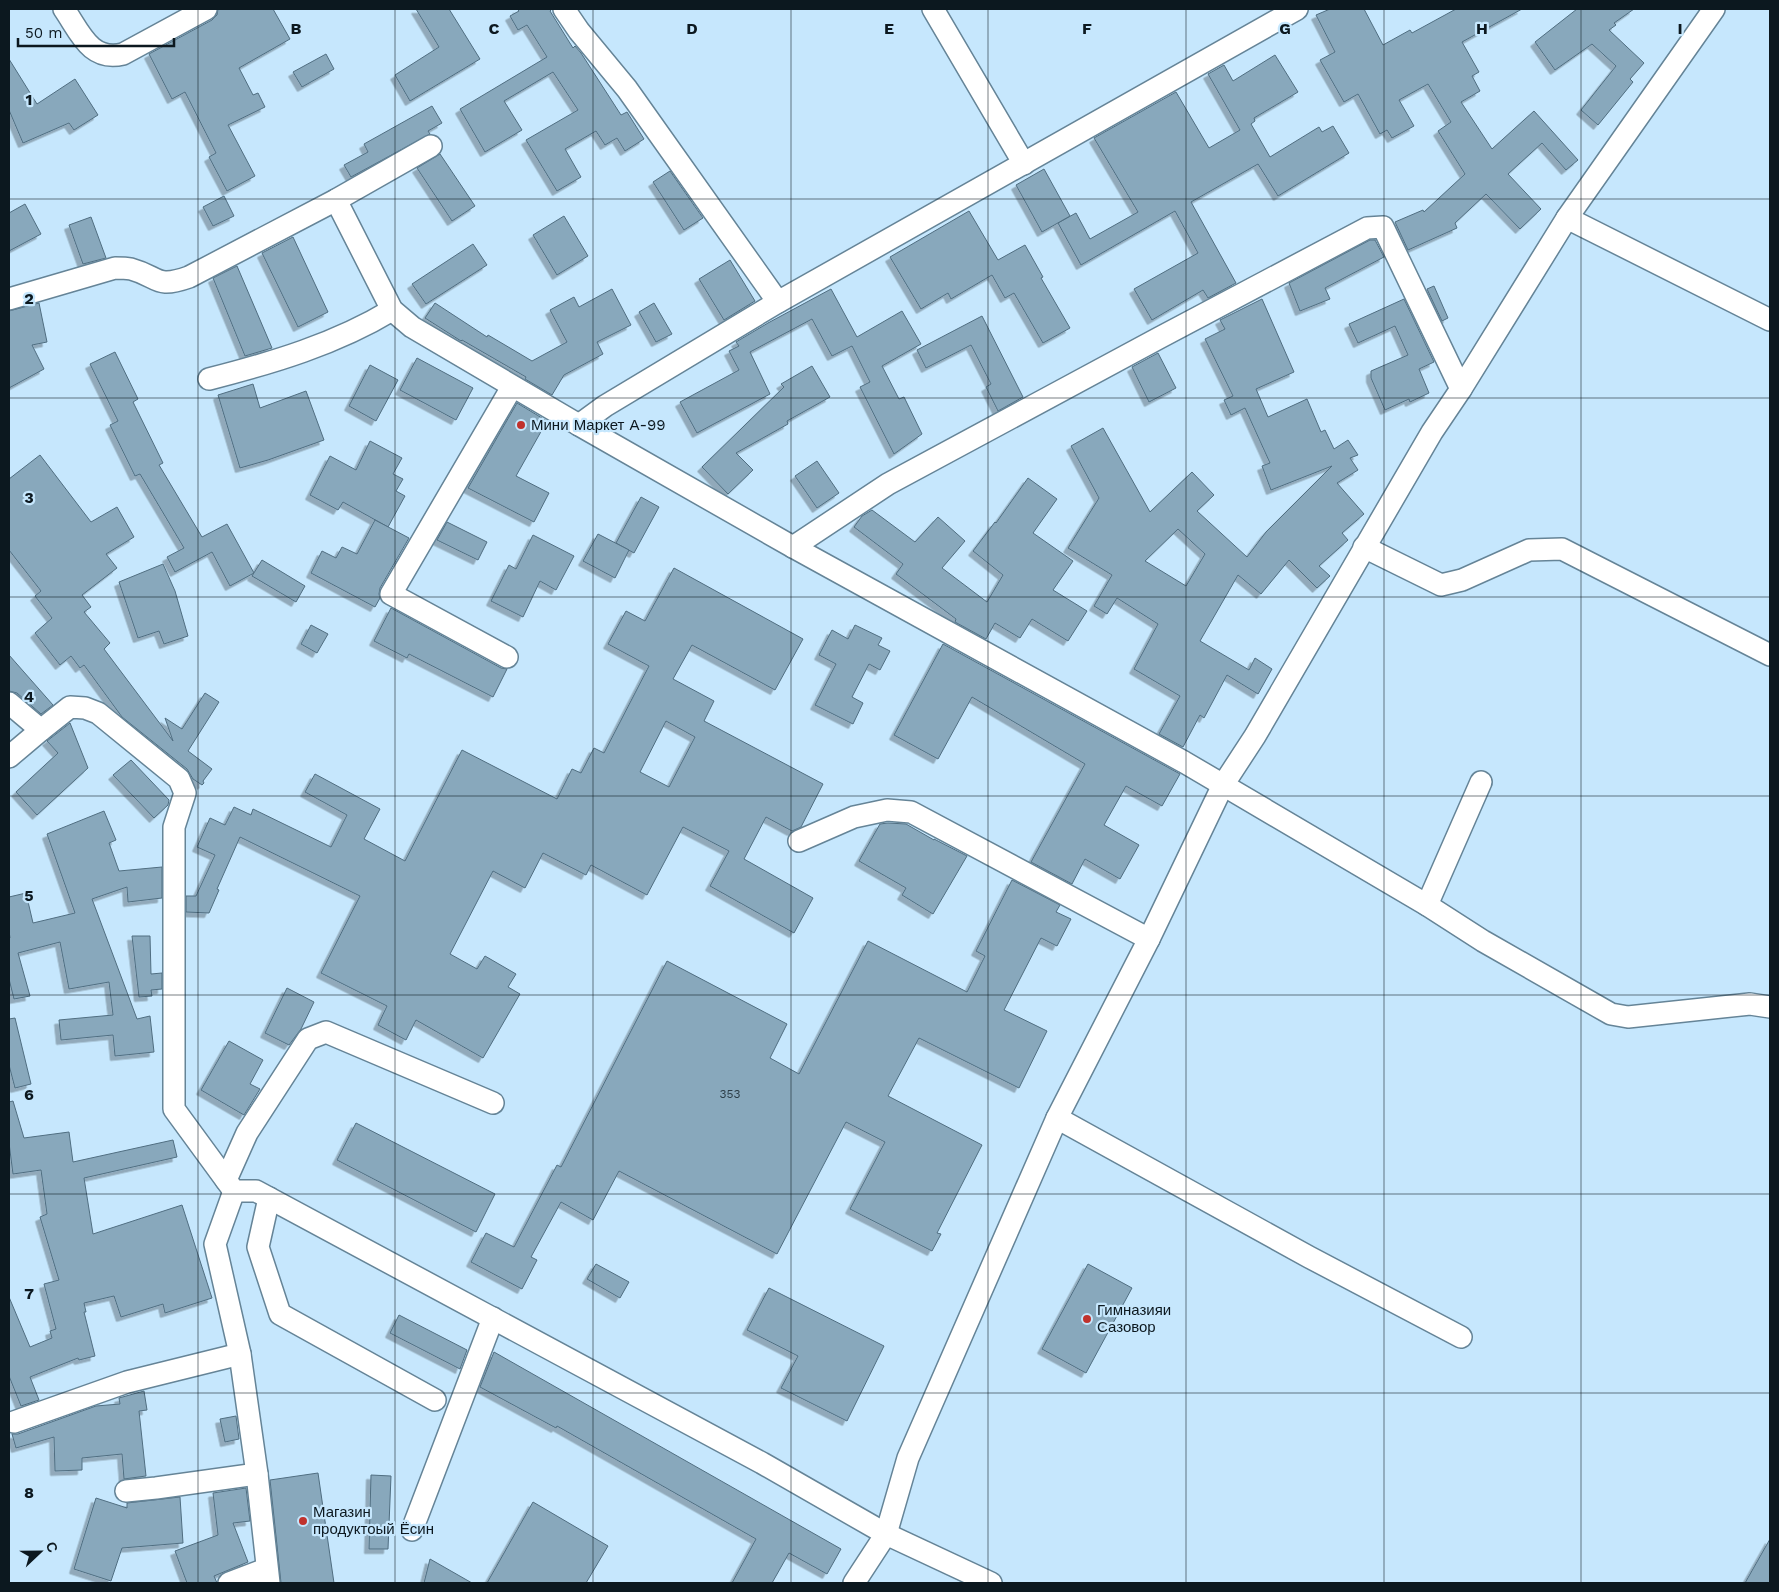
<svg xmlns="http://www.w3.org/2000/svg" width="1779" height="1592" viewBox="0 0 1779 1592" font-family="'Work Sans',sans-serif">
<defs>
<filter id="shadow"><feDropShadow dx="-4.5" dy="4.5" stdDeviation="0" flood-color="#0004"/></filter>
</defs>
<rect width="100%" height="100%" fill="#c6e7fd"/>
<g fill="#88a8bc" stroke="#506e81" fill-rule="evenodd" filter="url(#shadow)">
<path d="M 218,9 L 273,9 L 290,39 L 239,68 L 253,95 L 258,93 L 265,107 L 228,125 L 255,176 L 227,191 L 209,157 L 216,153 L 185,92 L 172,99 L 149,54 L 212,20 L 217,15 Z"/>
<path d="M 416,9 L 449,9 L 480,59 L 410,101 L 395,75 L 439,47 Z"/>
<path d="M 517,9 L 552,9 L 550,11 L 573,48 L 575,46 L 581,53 L 621,115 L 627,112 L 644,139 L 625,151 L 617,138 L 605,145 L 596,131 L 565,149 L 581,177 L 557,191 L 526,140 L 578,110 L 553,72 L 504,101 L 522,130 L 485,152 L 460,109 L 547,57 L 527,25 L 518,30 L 510,16 L 519,11 Z"/>
<path d="M 1330,9 L 1364,9 L 1383,45 L 1410,30 L 1412,33 L 1456,9 L 1522,9 L 1462,42 L 1479,72 L 1472,76 L 1480,91 L 1461,102 L 1492,149 L 1534,111 L 1578,160 L 1566,170 L 1542,143 L 1508,174 L 1541,209 L 1520,229 L 1486,194 L 1455,223 L 1457,228 L 1408,250 L 1395,222 L 1423,210 L 1424,212 L 1465,174 L 1438,131 L 1451,122 L 1428,84 L 1399,100 L 1414,126 L 1392,138 L 1387,130 L 1380,134 L 1358,94 L 1344,102 L 1320,60 L 1335,52 L 1316,15 Z"/>
<path d="M 1577,9 L 1634,9 L 1614,23 L 1616,25 L 1609,30 L 1644,63 L 1630,79 L 1633,82 L 1598,125 L 1581,110 L 1616,66 L 1592,44 L 1555,70 L 1535,42 Z"/>
<path d="M 326,54 L 334,69 L 302,87 L 293,72 Z"/>
<path d="M 1275,55 L 1298,92 L 1254,118 L 1255,121 L 1251,124 L 1270,157 L 1319,127 L 1322,132 L 1333,126 L 1349,153 L 1278,196 L 1258,164 L 1191,202 L 1236,283 L 1208,298 L 1203,290 L 1152,320 L 1134,289 L 1198,253 L 1175,211 L 1081,265 L 1058,223 L 1076,213 L 1090,239 L 1138,212 L 1094,138 L 1176,92 L 1209,148 L 1240,130 L 1208,74 L 1224,65 L 1233,81 Z"/>
<path d="M 9,59 L 37,104 L 75,79 L 98,115 L 74,130 L 69,123 L 23,143 L 9,110 Z"/>
<path d="M 432,106 L 442,123 L 428,131 L 430,134 L 351,177 L 344,165 L 368,152 L 364,144 Z"/>
<path d="M 440,154 L 475,206 L 452,221 L 417,168 Z"/>
<path d="M 1044,169 L 1070,216 L 1042,232 L 1016,185 Z"/>
<path d="M 670,171 L 703,218 L 684,230 L 653,182 Z"/>
<path d="M 224,196 L 234,216 L 213,226 L 203,207 Z"/>
<path d="M 25,204 L 41,234 L 9,251 L 9,213 Z"/>
<path d="M 969,211 L 998,260 L 1025,245 L 1043,277 L 1041,278 L 1070,328 L 1043,343 L 1014,293 L 1005,298 L 992,275 L 951,299 L 948,293 L 921,309 L 890,257 Z"/>
<path d="M 564,216 L 588,256 L 557,275 L 533,235 Z"/>
<path d="M 91,217 L 106,258 L 83,264 L 69,225 Z"/>
<path d="M 293,237 L 328,312 L 298,327 L 262,253 Z"/>
<path d="M 1370,240 L 1375,240 L 1384,257 L 1325,288 L 1330,299 L 1300,311 L 1289,283 Z"/>
<path d="M 473,244 L 487,265 L 426,304 L 412,284 Z"/>
<path d="M 730,260 L 755,301 L 724,320 L 699,279 Z"/>
<path d="M 237,266 L 272,348 L 245,356 L 213,278 Z"/>
<path d="M 1434,286 L 1448,318 L 1442,321 L 1427,289 Z"/>
<path d="M 612,289 L 631,325 L 597,342 L 603,354 L 564,375 L 552,395 L 525,379 L 526,377 L 462,340 L 461,341 L 425,318 L 435,303 L 487,337 L 488,335 L 532,361 L 567,342 L 550,310 L 574,297 L 579,307 Z"/>
<path d="M 831,289 L 857,337 L 902,311 L 921,344 L 882,366 L 899,399 L 904,397 L 922,434 L 894,454 L 860,387 L 870,382 L 852,346 L 832,356 L 812,319 L 750,352 L 770,394 L 697,433 L 680,402 L 739,370 L 729,351 L 739,346 L 736,342 L 768,323 Z"/>
<path d="M 1262,299 L 1294,372 L 1256,389 L 1268,417 L 1307,399 L 1321,432 L 1325,430 L 1334,449 L 1348,440 L 1358,455 L 1350,458 L 1358,470 L 1337,483 L 1364,514 L 1342,533 L 1348,540 L 1319,566 L 1330,576 L 1317,588 L 1289,560 L 1261,594 L 1238,575 L 1200,641 L 1249,670 L 1255,658 L 1272,669 L 1258,694 L 1227,675 L 1204,718 L 1200,715 L 1183,747 L 1159,734 L 1180,696 L 1134,669 L 1158,624 L 1117,598 L 1107,614 L 1094,606 L 1112,575 L 1068,548 L 1099,498 L 1071,446 L 1103,428 L 1150,512 L 1192,472 L 1214,495 L 1197,511 L 1247,557 L 1266,532 L 1332,466 L 1271,490 L 1262,466 L 1270,463 L 1245,408 L 1231,415 L 1224,400 L 1233,396 L 1205,339 L 1225,329 L 1220,320 ZM 1178,529 L 1205,554 L 1186,586 L 1145,561 Z"/>
<path d="M 1404,299 L 1434,362 L 1419,369 L 1429,393 L 1410,402 L 1409,399 L 1385,410 L 1371,378 L 1371,371 L 1408,355 L 1395,326 L 1358,343 L 1349,324 Z"/>
<path d="M 39,303 L 47,342 L 32,345 L 44,369 L 9,388 L 9,311 Z"/>
<path d="M 654,303 L 672,334 L 656,342 L 639,312 Z"/>
<path d="M 982,316 L 1023,397 L 998,411 L 986,387 L 991,384 L 971,345 L 926,368 L 917,350 Z"/>
<path d="M 115,352 L 138,399 L 133,402 L 163,463 L 159,465 L 202,537 L 227,524 L 254,573 L 230,586 L 212,552 L 175,572 L 167,557 L 184,548 L 140,474 L 135,476 L 110,425 L 118,421 L 90,364 Z"/>
<path d="M 1158,353 L 1176,388 L 1149,402 L 1132,367 Z"/>
<path d="M 417,358 L 473,388 L 456,420 L 400,390 Z"/>
<path d="M 370,365 L 398,380 L 376,421 L 349,406 Z"/>
<path d="M 812,366 L 830,397 L 787,421 L 788,424 L 736,453 L 753,470 L 728,494 L 702,467 L 784,387 L 781,384 Z"/>
<path d="M 253,384 L 260,408 L 306,391 L 324,440 L 268,460 L 240,468 L 218,395 Z"/>
<path d="M 517,403 L 547,421 L 516,476 L 549,493 L 534,522 L 468,488 Z"/>
<path d="M 370,441 L 402,458 L 393,474 L 403,479 L 396,491 L 405,496 L 388,527 L 343,502 L 338,510 L 310,495 L 330,456 L 356,470 Z"/>
<path d="M 40,455 L 91,522 L 117,507 L 134,537 L 106,554 L 117,568 L 82,595 L 91,607 L 84,612 L 110,643 L 104,649 L 173,741 L 165,718 L 182,729 L 205,693 L 219,702 L 188,751 L 212,769 L 203,781 L 204,783 L 202,785 L 193,779 L 187,769 L 122,717 L 84,665 L 80,668 L 71,656 L 60,665 L 35,633 L 52,618 L 35,596 L 41,591 L 9,550 L 9,479 Z"/>
<path d="M 817,461 L 839,493 L 817,508 L 795,476 Z"/>
<path d="M 1028,478 L 1057,499 L 1033,533 L 1073,561 L 1053,590 L 1087,611 L 1068,641 L 1032,619 L 1020,638 L 995,623 L 986,639 L 955,622 L 956,619 L 896,574 L 903,564 L 854,527 L 862,516 L 872,510 L 915,542 L 938,517 L 965,541 L 942,568 L 987,602 L 1003,575 L 973,551 L 995,522 L 996,523 Z"/>
<path d="M 641,497 L 659,507 L 634,553 L 616,543 Z"/>
<path d="M 375,520 L 409,538 L 380,588 L 379,594 L 380,598 L 375,607 L 311,573 L 322,551 L 336,558 L 342,547 L 357,554 Z"/>
<path d="M 447,522 L 487,542 L 478,560 L 437,540 Z"/>
<path d="M 598,534 L 629,550 L 615,578 L 583,561 Z"/>
<path d="M 533,535 L 574,556 L 556,590 L 540,581 L 523,617 L 491,601 L 509,565 L 516,569 Z"/>
<path d="M 262,560 L 305,586 L 296,602 L 252,576 Z"/>
<path d="M 163,564 L 175,591 L 188,636 L 164,644 L 159,631 L 138,638 L 119,582 Z"/>
<path d="M 674,568 L 803,639 L 775,690 L 692,645 L 673,679 L 714,701 L 704,721 L 823,784 L 801,827 L 792,831 L 766,817 L 744,859 L 813,898 L 794,933 L 710,886 L 729,851 L 683,827 L 647,895 L 591,865 L 586,875 L 543,853 L 525,888 L 493,871 L 450,954 L 477,969 L 485,956 L 516,974 L 508,987 L 520,994 L 483,1058 L 416,1020 L 406,1040 L 378,1025 L 387,1006 L 321,973 L 360,896 L 240,837 L 217,889 L 219,890 L 209,913 L 186,912 L 186,896 L 196,896 L 215,855 L 197,847 L 210,818 L 225,825 L 234,807 L 251,815 L 253,809 L 331,847 L 347,815 L 305,792 L 315,774 L 380,809 L 364,839 L 405,861 L 462,750 L 557,799 L 572,769 L 581,773 L 594,748 L 604,753 L 649,666 L 608,644 L 626,611 L 645,621 ZM 666,721 L 695,737 L 669,787 L 640,772 Z"/>
<path d="M 391,608 L 501,668 L 507,669 L 493,697 L 409,654 L 407,658 L 374,641 Z"/>
<path d="M 311,625 L 328,634 L 317,653 L 301,644 Z"/>
<path d="M 855,625 L 882,638 L 878,645 L 890,651 L 880,670 L 869,664 L 852,697 L 863,703 L 853,724 L 815,705 L 836,664 L 819,655 L 832,630 L 848,639 Z"/>
<path d="M 943,644 L 1180,774 L 1162,806 L 1126,786 L 1104,825 L 1139,845 L 1120,879 L 1085,859 L 1072,884 L 1031,862 L 1085,764 L 972,697 L 938,759 L 894,735 Z"/>
<path d="M 9,655 L 53,705 L 41,714 L 17,693 L 9,691 Z"/>
<path d="M 70,723 L 88,768 L 37,815 L 16,792 L 58,753 L 47,741 Z"/>
<path d="M 131,760 L 169,800 L 168,805 L 154,818 L 113,775 Z"/>
<path d="M 104,811 L 116,840 L 109,843 L 119,871 L 162,867 L 162,898 L 128,902 L 127,887 L 92,899 L 137,1019 L 150,1016 L 154,1052 L 115,1056 L 113,1035 L 61,1040 L 59,1020 L 113,1015 L 109,982 L 69,989 L 60,942 L 18,953 L 30,996 L 14,999 L 9,979 L 9,938 L 10,938 L 9,931 L 9,897 L 26,893 L 33,923 L 75,913 L 47,834 Z"/>
<path d="M 888,823 L 906,824 L 934,840 L 934,839 L 967,856 L 933,914 L 902,895 L 906,888 L 859,861 L 880,824 Z"/>
<path d="M 1012,880 L 1060,905 L 1056,912 L 1071,919 L 1057,946 L 1041,938 L 1004,1010 L 1047,1031 L 1019,1088 L 919,1038 L 888,1096 L 982,1145 L 937,1233 L 941,1234 L 932,1251 L 850,1209 L 885,1142 L 846,1122 L 777,1254 L 619,1171 L 593,1220 L 561,1202 L 531,1257 L 537,1260 L 522,1289 L 471,1262 L 486,1233 L 514,1247 L 557,1165 L 561,1167 L 667,961 L 787,1024 L 770,1058 L 799,1074 L 868,941 L 967,992 L 985,956 L 976,951 Z"/>
<path d="M 132,936 L 150,936 L 151,974 L 162,973 L 162,989 L 151,990 L 152,996 L 139,997 Z"/>
<path d="M 287,988 L 314,1002 L 301,1029 L 289,1045 L 265,1033 Z"/>
<path d="M 15,1018 L 31,1084 L 15,1088 L 9,1065 L 9,1019 Z"/>
<path d="M 229,1041 L 263,1060 L 250,1084 L 260,1089 L 244,1115 L 201,1090 Z"/>
<path d="M 13,1101 L 24,1138 L 69,1132 L 73,1162 L 173,1140 L 177,1157 L 84,1178 L 93,1234 L 182,1205 L 212,1298 L 165,1313 L 163,1304 L 121,1317 L 114,1296 L 84,1303 L 86,1312 L 84,1312 L 95,1356 L 79,1360 L 78,1358 L 30,1377 L 39,1400 L 21,1406 L 9,1376 L 9,1297 L 30,1347 L 52,1338 L 50,1331 L 56,1329 L 44,1284 L 59,1280 L 40,1217 L 47,1214 L 41,1170 L 13,1174 L 9,1143 L 9,1102 Z"/>
<path d="M 356,1123 L 495,1194 L 476,1232 L 337,1160 Z"/>
<path d="M 596,1264 L 629,1282 L 620,1298 L 587,1279 Z"/>
<path d="M 1088,1264 L 1132,1288 L 1086,1373 L 1042,1349 Z"/>
<path d="M 769,1288 L 884,1346 L 847,1421 L 781,1388 L 798,1356 L 747,1330 Z"/>
<path d="M 399,1315 L 467,1350 L 460,1369 L 390,1333 Z"/>
<path d="M 494,1352 L 841,1549 L 827,1574 L 789,1553 L 772,1583 L 732,1583 L 756,1539 L 557,1426 L 556,1428 L 480,1387 Z"/>
<path d="M 144,1391 L 147,1410 L 139,1411 L 146,1476 L 124,1479 L 122,1454 L 82,1458 L 82,1470 L 55,1471 L 54,1437 L 16,1448 L 12,1434 L 18,1434 L 96,1406 L 120,1404 L 119,1398 Z"/>
<path d="M 236,1416 L 239,1439 L 225,1442 L 220,1419 Z"/>
<path d="M 318,1473 L 334,1583 L 281,1583 L 270,1480 Z"/>
<path d="M 371,1475 L 391,1476 L 388,1549 L 369,1549 Z"/>
<path d="M 246,1488 L 250,1521 L 233,1523 L 248,1562 L 214,1576 L 217,1583 L 187,1583 L 175,1551 L 218,1535 L 213,1493 Z"/>
<path d="M 180,1497 L 183,1543 L 122,1548 L 111,1581 L 74,1569 L 96,1498 L 127,1508 L 127,1503 Z"/>
<path d="M 533,1502 L 608,1546 L 586,1583 L 487,1583 Z"/>
<path d="M 1770,1539 L 1770,1583 L 1745,1583 Z"/>
<path d="M 430,1559 L 472,1583 L 424,1583 Z"/>
</g>
<g fill="none" stroke-linecap="round" stroke-linejoin="round">
<defs>
<g id="minor">
<path d="M 64,9 C 80,32 90,62 123,54 L 206,9"/>
<path d="M 564,9 L 579,31 L 627,89 L 778,302"/>
<path d="M 933,9 L 1024,164"/>
<path d="M 1297,9 L 778,302 L 605,406 L 579,425 L 793,547 L 1184,762 L 1427,905 L 1483,941 L 1611,1014 L 1628,1017 L 1750,1004 L 1770,1007"/>
<path d="M 336,200 L 392,310 L 412,327 L 579,425"/>
<path d="M 1567,218 L 1770,320"/>
<path d="M 9,299 L 115,268 C 120,268 126,268 131,269 C 160,277 155,289 189,277 L 336,200 L 431,146"/>
<path d="M 209,379 C 272,363 336,344 392,310"/>
<path d="M 793,547 L 888,484 L 1159,338 L 1367,228 L 1383,227 L 1461,389"/>
<path d="M 1364,547 L 1441,585 L 1462,580 L 1529,550 L 1562,549 L 1770,655"/>
<path d="M 507,657 L 391,594 L 512,387"/>
<path d="M 9,703 L 41,730 L 70,707 L 85,708 L 98,713 L 179,779 L 185,793 L 174,827 L 174,1109 L 234,1191 L 256,1191 L 762,1463 L 886,1534 L 991,1583"/>
<path d="M 9,757 L 41,730"/>
<path d="M 799,841 L 854,817 L 887,810 L 911,812 L 1149,939"/>
<path d="M 1427,905 L 1481,782"/>
<path d="M 1057,1118 L 1309,1257 L 1461,1337"/>
<path d="M 226,1180 L 247,1133 L 308,1039 L 326,1032 L 493,1103"/>
<path d="M 234,1191 L 215,1244 L 240,1354 L 257,1474 L 269,1583"/>
<path d="M 269,1198 L 258,1247 L 280,1314 L 435,1400"/>
<path d="M 14,1422 L 127,1382 L 240,1354"/>
<path d="M 126,1491 L 156,1488 L 257,1474"/>
<path d="M 412,1530 L 493,1318"/>
<path d="M 229,1583 L 266,1569"/>
<path d="M 854,1583 L 886,1534 L 908,1458 L 1057,1118 L 1149,939 L 1223,785 L 1255,736 L 1432,432 L 1461,389 L 1567,218 L 1714,9"/>
</g>
</defs>
<use href="#minor" stroke="#658497" stroke-width="24"/>
<use href="#minor" stroke="#fff" stroke-width="21"/>
</g>
<path fill="none" stroke="#0c181f" stroke-width="1" stroke-opacity="0.55" d="M 198,9 L 198,1583M 395,9 L 395,1583M 593,9 L 593,1583M 791,9 L 791,1583M 988,9 L 988,1583M 1186,9 L 1186,1583M 1384,9 L 1384,1583M 1581,9 L 1581,1583M 9,199 L 1770,199M 9,398 L 1770,398M 9,597 L 1770,597M 9,796 L 1770,796M 9,995 L 1770,995M 9,1194 L 1770,1194M 9,1393 L 1770,1393"/>
<g fill="#c0322d" stroke="#c6e7fd" stroke-width="2">
<circle cx="521" cy="425" r="5"/>
<circle cx="1087" cy="1319" r="5"/>
<circle cx="303" cy="1521" r="5"/>
</g>
<g text-anchor="middle" stroke-width="4.5" stroke-linejoin="round" paint-order="stroke">
<g font-size="12" fill="#2b3c46">
<text x="730" y="1098">353</text>
</g>
<g font-size="15" fill="#0c181f" stroke="#c6e7fd" text-anchor="start">
<text x="531" y="430">Мини Маркет А-99</text>
<text x="1097" y="1315">Гимназияи<tspan x="1097" dy="17">Сазовор</tspan></text>
<text x="313" y="1517">Магазин<tspan x="313" dy="17">продуктоый Ёсин</tspan></text>
</g>
</g>
<g font-size="16" text-anchor="middle" font-weight="bold" fill="#0c181f" stroke="#c6e7fd" stroke-width="4.5" stroke-linejoin="round" paint-order="stroke">
<text x="296" y="34">B</text>
<text x="494" y="34">C</text>
<text x="692" y="34">D</text>
<text x="889" y="34">E</text>
<text x="1087" y="34">F</text>
<text x="1285" y="34">G</text>
<text x="1482" y="34">H</text>
<text x="1680" y="34">I</text>
<text x="29" y="105">1</text>
<text x="29" y="304">2</text>
<text x="29" y="503">3</text>
<text x="29" y="702">4</text>
<text x="29" y="901">5</text>
<text x="29" y="1100">6</text>
<text x="29" y="1299">7</text>
<text x="29" y="1498">8</text>
</g>
<rect width="1779" height="1592" fill="none" stroke="#0c181f" stroke-width="20"/>
<g transform="translate(40 1552) rotate(68)" stroke="#c6e7fd" stroke-width="4" paint-order="stroke">
<path d="M0-4L9 19L0 12L-9 19Z" fill="#0c181f"/>
<text y="-8" font-size="14" font-weight="bold" text-anchor="middle" fill="#0c181f">С</text>
</g>
<path d="M18 38v8h156v-8" fill="none" stroke="#0c181f" stroke-width="2.5"/>
<text x="25" y="38" font-size="15" fill="#0c181f" stroke="#c6e7fd" stroke-width="4" paint-order="stroke">50 m</text>
</svg>
